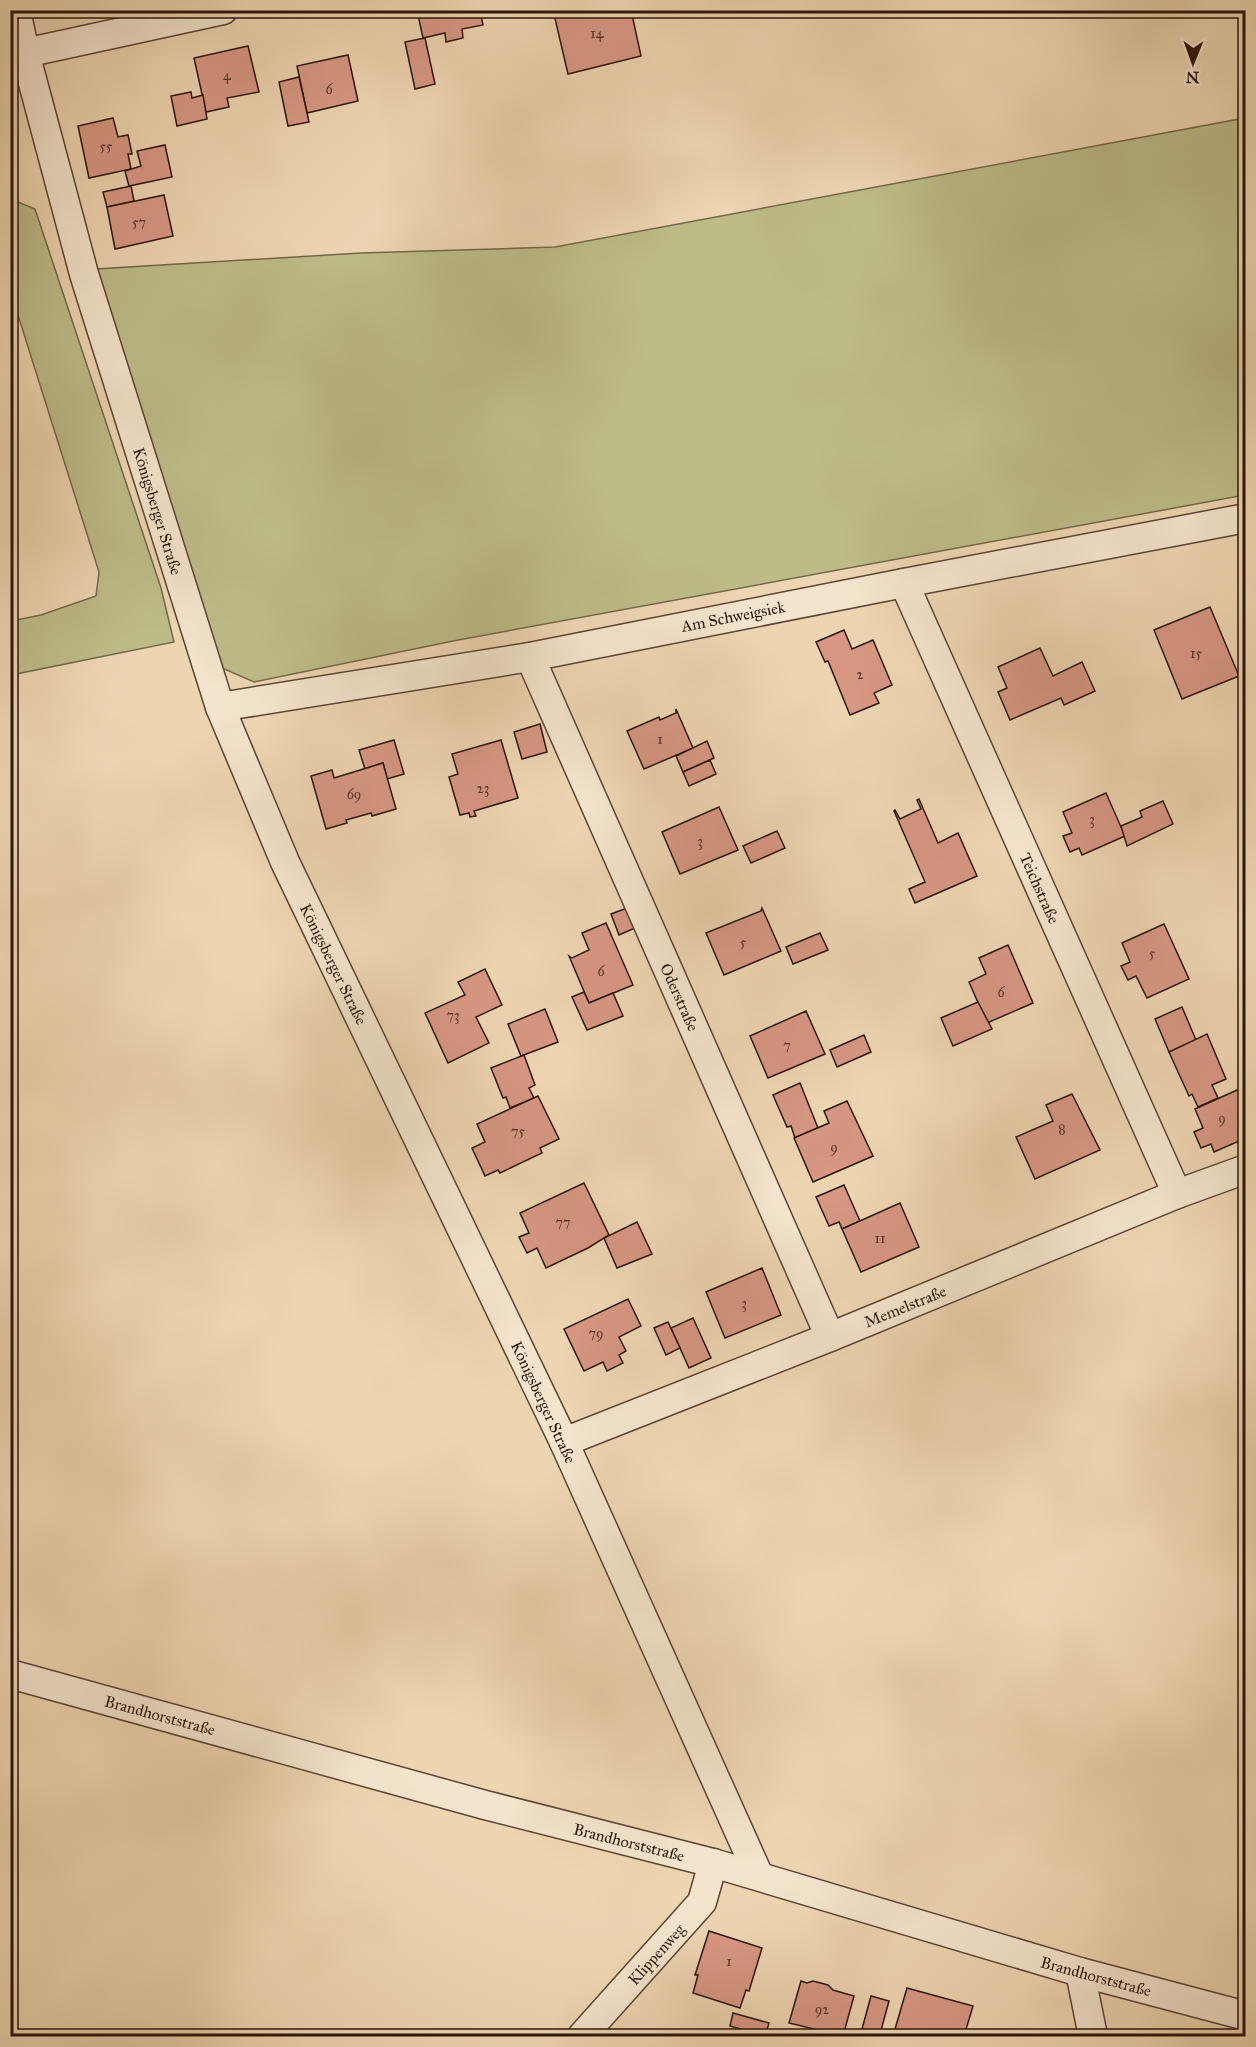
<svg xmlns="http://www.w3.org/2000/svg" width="1256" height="2047" viewBox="0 0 1256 2047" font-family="'IM FELL Great Primer',serif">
<rect width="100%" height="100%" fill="#eed5b2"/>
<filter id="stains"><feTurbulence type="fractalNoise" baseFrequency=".00333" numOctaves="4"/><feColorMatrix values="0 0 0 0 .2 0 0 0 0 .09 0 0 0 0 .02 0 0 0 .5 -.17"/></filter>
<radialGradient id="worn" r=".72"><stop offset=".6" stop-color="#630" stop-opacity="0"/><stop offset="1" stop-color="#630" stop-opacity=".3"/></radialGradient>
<g fill="#bdbc89" stroke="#74684a" stroke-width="1.5">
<path d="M 1245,118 L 1245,495 L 453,641 L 254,682 L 222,668 L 96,269 L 361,253 L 555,247 Z"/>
<path d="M 18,202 L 35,209 L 161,588 L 174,642 L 11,675 L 11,621 L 41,615 L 96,596 L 99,572 L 11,293 L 11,248 Z"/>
</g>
<g fill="#d79783" stroke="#2b150b" stroke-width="1.5">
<path d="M 417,10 L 480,10 L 483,25 L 462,29 L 463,38 L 446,42 L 445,33 L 423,38 Z"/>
<path d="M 553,10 L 631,10 L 641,56 L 568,74 Z"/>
<path d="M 425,38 L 435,84 L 415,89 L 405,42 Z"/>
<path d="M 248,46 L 259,92 L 227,98 L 229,107 L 206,112 L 194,58 Z"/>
<path d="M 348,55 L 358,101 L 307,113 L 297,66 Z"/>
<path d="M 299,77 L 309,122 L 288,126 L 279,82 Z"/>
<path d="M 191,92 L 192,98 L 203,95 L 207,119 L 177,126 L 171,96 Z"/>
<path d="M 113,118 L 118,137 L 128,135 L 132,154 L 128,154 L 131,169 L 89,178 L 78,126 Z"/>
<path d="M 165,145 L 172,177 L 129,186 L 125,171 L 141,166 L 137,151 Z"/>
<path d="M 131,186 L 134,201 L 107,207 L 103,192 Z"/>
<path d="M 164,195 L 173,236 L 115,249 L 107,207 Z"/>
<path d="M 1210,607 L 1239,676 L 1182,699 L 1154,630 Z"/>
<path d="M 844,630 L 852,649 L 873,640 L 892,685 L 874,693 L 879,703 L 850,715 L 828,661 L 825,662 L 816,642 Z"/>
<path d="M 1040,648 L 1053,676 L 1082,662 L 1095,691 L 1064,705 L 1061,698 L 1010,720 L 998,692 L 1007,688 L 998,667 Z"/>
<path d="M 676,709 L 693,748 L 644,769 L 627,731 L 659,717 L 660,720 L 676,713 Z"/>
<path d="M 540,724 L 547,752 L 522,759 L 514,732 Z"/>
<path d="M 394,740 L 404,774 L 387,779 L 383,763 L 365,769 L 359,750 Z"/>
<path d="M 501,740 L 518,798 L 474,811 L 476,816 L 470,817 L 469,813 L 460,815 L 449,777 L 458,774 L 452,754 Z"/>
<path d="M 707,741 L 714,758 L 683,772 L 676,756 Z"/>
<path d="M 710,760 L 716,774 L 689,786 L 683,772 Z"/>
<path d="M 383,763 L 396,809 L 372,816 L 371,813 L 346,820 L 347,823 L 326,829 L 311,776 L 332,770 L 334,778 Z"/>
<path d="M 1106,793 L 1125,836 L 1082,855 L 1079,848 L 1070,852 L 1063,836 L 1072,833 L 1063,812 Z"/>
<path d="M 919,799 L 938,843 L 958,833 L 977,876 L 915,903 L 909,889 L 925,882 L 894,811 L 895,810 L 900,819 L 921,809 L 917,800 Z"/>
<path d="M 1163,801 L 1173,824 L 1127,846 L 1121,826 L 1142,817 L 1140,811 Z"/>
<path d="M 719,807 L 738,850 L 680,874 L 662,832 Z"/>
<path d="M 777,831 L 785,848 L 751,863 L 743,846 Z"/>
<path d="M 627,908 L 635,928 L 619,935 L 611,914 Z"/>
<path d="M 762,908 L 781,951 L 724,975 L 706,933 L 761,911 Z"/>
<path d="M 606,923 L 633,985 L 589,1003 L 569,956 L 572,958 L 589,950 L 582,933 Z"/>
<path d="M 1164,924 L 1189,979 L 1147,998 L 1136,976 L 1128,980 L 1121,966 L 1130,962 L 1122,943 Z"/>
<path d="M 820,933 L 828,950 L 793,964 L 786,947 Z"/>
<path d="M 1008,945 L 1033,1003 L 987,1023 L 969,982 L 986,974 L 979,958 Z"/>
<path d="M 485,969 L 502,1005 L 476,1017 L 489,1043 L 448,1063 L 425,1013 L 465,995 L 458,982 Z"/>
<path d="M 584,992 L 589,1003 L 613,993 L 623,1016 L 587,1030 L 572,997 Z"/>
<path d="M 978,1002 L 992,1029 L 953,1046 L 941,1018 Z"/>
<path d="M 1182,1007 L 1196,1040 L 1169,1052 L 1155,1019 Z"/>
<path d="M 545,1009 L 558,1042 L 521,1056 L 508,1024 Z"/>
<path d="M 806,1011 L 825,1054 L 768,1078 L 750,1036 Z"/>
<path d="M 1207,1034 L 1226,1079 L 1212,1085 L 1218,1098 L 1198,1107 L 1192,1094 L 1189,1096 L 1169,1052 Z"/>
<path d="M 864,1035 L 871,1052 L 837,1067 L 830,1050 Z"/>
<path d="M 524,1055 L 535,1085 L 529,1088 L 534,1098 L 510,1108 L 506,1097 L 503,1098 L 491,1068 Z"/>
<path d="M 800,1083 L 818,1128 L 795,1138 L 791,1126 L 787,1127 L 773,1095 Z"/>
<path d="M 1246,1086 L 1246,1138 L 1214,1152 L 1211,1144 L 1201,1148 L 1194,1132 L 1203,1128 L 1195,1109 Z"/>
<path d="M 1072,1094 L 1100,1150 L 1035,1179 L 1016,1137 L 1053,1121 L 1046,1105 Z"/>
<path d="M 538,1096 L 559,1139 L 540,1148 L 542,1153 L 500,1173 L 498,1170 L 485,1176 L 472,1148 L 485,1142 L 477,1124 Z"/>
<path d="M 847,1101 L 873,1156 L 813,1182 L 794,1138 L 829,1123 L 824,1111 Z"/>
<path d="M 584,1183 L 609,1235 L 588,1248 L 546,1268 L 537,1248 L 527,1253 L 519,1237 L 529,1233 L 520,1213 Z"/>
<path d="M 844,1185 L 860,1221 L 842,1229 L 839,1222 L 829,1226 L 816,1197 Z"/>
<path d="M 900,1203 L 919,1247 L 861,1272 L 842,1229 Z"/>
<path d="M 637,1222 L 652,1254 L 617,1268 L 604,1238 Z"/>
<path d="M 762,1268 L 781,1315 L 725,1338 L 706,1292 Z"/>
<path d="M 628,1299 L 641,1326 L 619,1337 L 626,1351 L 619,1355 L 623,1363 L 607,1371 L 603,1362 L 584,1371 L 564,1329 Z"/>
<path d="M 693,1318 L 711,1358 L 689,1368 L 671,1328 Z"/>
<path d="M 668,1322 L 680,1348 L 666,1355 L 654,1328 Z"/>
<path d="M 709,1931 L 762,1948 L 749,1991 L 746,1990 L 740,2008 L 693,1993 L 698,1975 L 695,1975 Z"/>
<path d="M 801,1981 L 807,1983 L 813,1981 L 828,1985 L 833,1990 L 854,1996 L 843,2036 L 789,2023 Z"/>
<path d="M 907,1988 L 973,2006 L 964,2036 L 893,2036 Z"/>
<path d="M 871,1996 L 889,2001 L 880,2034 L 862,2029 Z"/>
<path d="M 733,2013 L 769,2023 L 765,2036 L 730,2026 Z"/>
</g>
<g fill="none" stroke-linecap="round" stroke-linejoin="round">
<defs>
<g id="minor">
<path d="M 16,10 L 25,53 L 84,274 L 220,707 L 285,862 L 564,1442 L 759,1876"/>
<path d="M 25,53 L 223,10"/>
<path d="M 904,583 L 1177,1194"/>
<path d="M 530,657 L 830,1337"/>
<path d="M 220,707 L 530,657 L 904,583 L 1246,518"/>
<path d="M 564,1442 L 830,1337 L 1177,1194 L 1246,1169"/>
<path d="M 10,1674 L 485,1805 L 713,1863 L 1080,1972 L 1246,2016"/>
<path d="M 1080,1972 L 1093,2036"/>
<path d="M 582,2036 L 702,1902 L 713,1863"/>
</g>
</defs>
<use href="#minor" stroke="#5c4535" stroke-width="31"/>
<use href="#minor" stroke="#f4e4cd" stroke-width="28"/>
</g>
<g text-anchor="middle" stroke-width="4.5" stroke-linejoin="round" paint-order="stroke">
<g font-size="14" fill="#563629">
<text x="597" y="38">14</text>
<text x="227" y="80">4</text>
<text x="329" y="94">6</text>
<text x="106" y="151">55</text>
<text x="139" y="227">57</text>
<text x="1196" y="658">15</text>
<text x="860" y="679">2</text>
<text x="660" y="744">1</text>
<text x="483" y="793">23</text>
<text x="354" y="799">69</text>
<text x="1092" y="824">3</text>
<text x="700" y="846">3</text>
<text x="743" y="947">5</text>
<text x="1152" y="958">5</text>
<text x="601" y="976">6</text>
<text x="1001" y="997">6</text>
<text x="453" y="1020">73</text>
<text x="787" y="1050">7</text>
<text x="1222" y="1123">9</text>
<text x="1062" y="1134">8</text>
<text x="518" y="1136">75</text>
<text x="834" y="1152">9</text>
<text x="563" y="1227">77</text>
<text x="880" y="1243">11</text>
<text x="744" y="1308">3</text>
<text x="596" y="1338">79</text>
<text x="729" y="1966">1</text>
<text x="822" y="2014">92</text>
</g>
<g font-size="16" fill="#2b150b" stroke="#f4e4cd">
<text transform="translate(158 511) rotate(73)" y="6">Königsberger Straße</text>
<text transform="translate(733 616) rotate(-11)" y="6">Am Schweigsiek</text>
<text transform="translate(1040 888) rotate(66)" y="6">Teichstraße</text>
<text transform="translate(334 964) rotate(64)" y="6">Königsberger Straße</text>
<text transform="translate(680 997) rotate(66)" y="6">Oderstraße</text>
<text transform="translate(905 1306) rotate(-22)" y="6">Memelstraße</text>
<text transform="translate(544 1402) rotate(65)" y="6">Königsberger Straße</text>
<text transform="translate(160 1715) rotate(15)" y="6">Brandhorststraße</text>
<text transform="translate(629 1842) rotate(14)" y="6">Brandhorststraße</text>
<text transform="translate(656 1954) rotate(-48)" y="6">Klippenweg</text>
<text transform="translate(1096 1976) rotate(15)" y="6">Brandhorststraße</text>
</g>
</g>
<rect width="1256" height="2047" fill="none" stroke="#eed5b2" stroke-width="36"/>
<rect x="12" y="12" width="1232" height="2023" fill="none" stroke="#2b150b" stroke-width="3"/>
<rect x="18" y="18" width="1220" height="2011" fill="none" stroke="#2b150b" stroke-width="1.5"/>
<g transform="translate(1193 63) rotate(181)" stroke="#f4e4cd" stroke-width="4.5" paint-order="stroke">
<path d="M0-4.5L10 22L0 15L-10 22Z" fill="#2b150b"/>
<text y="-9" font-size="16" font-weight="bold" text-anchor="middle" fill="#2b150b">N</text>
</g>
<rect width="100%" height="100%" filter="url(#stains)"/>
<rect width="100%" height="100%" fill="url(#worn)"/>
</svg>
